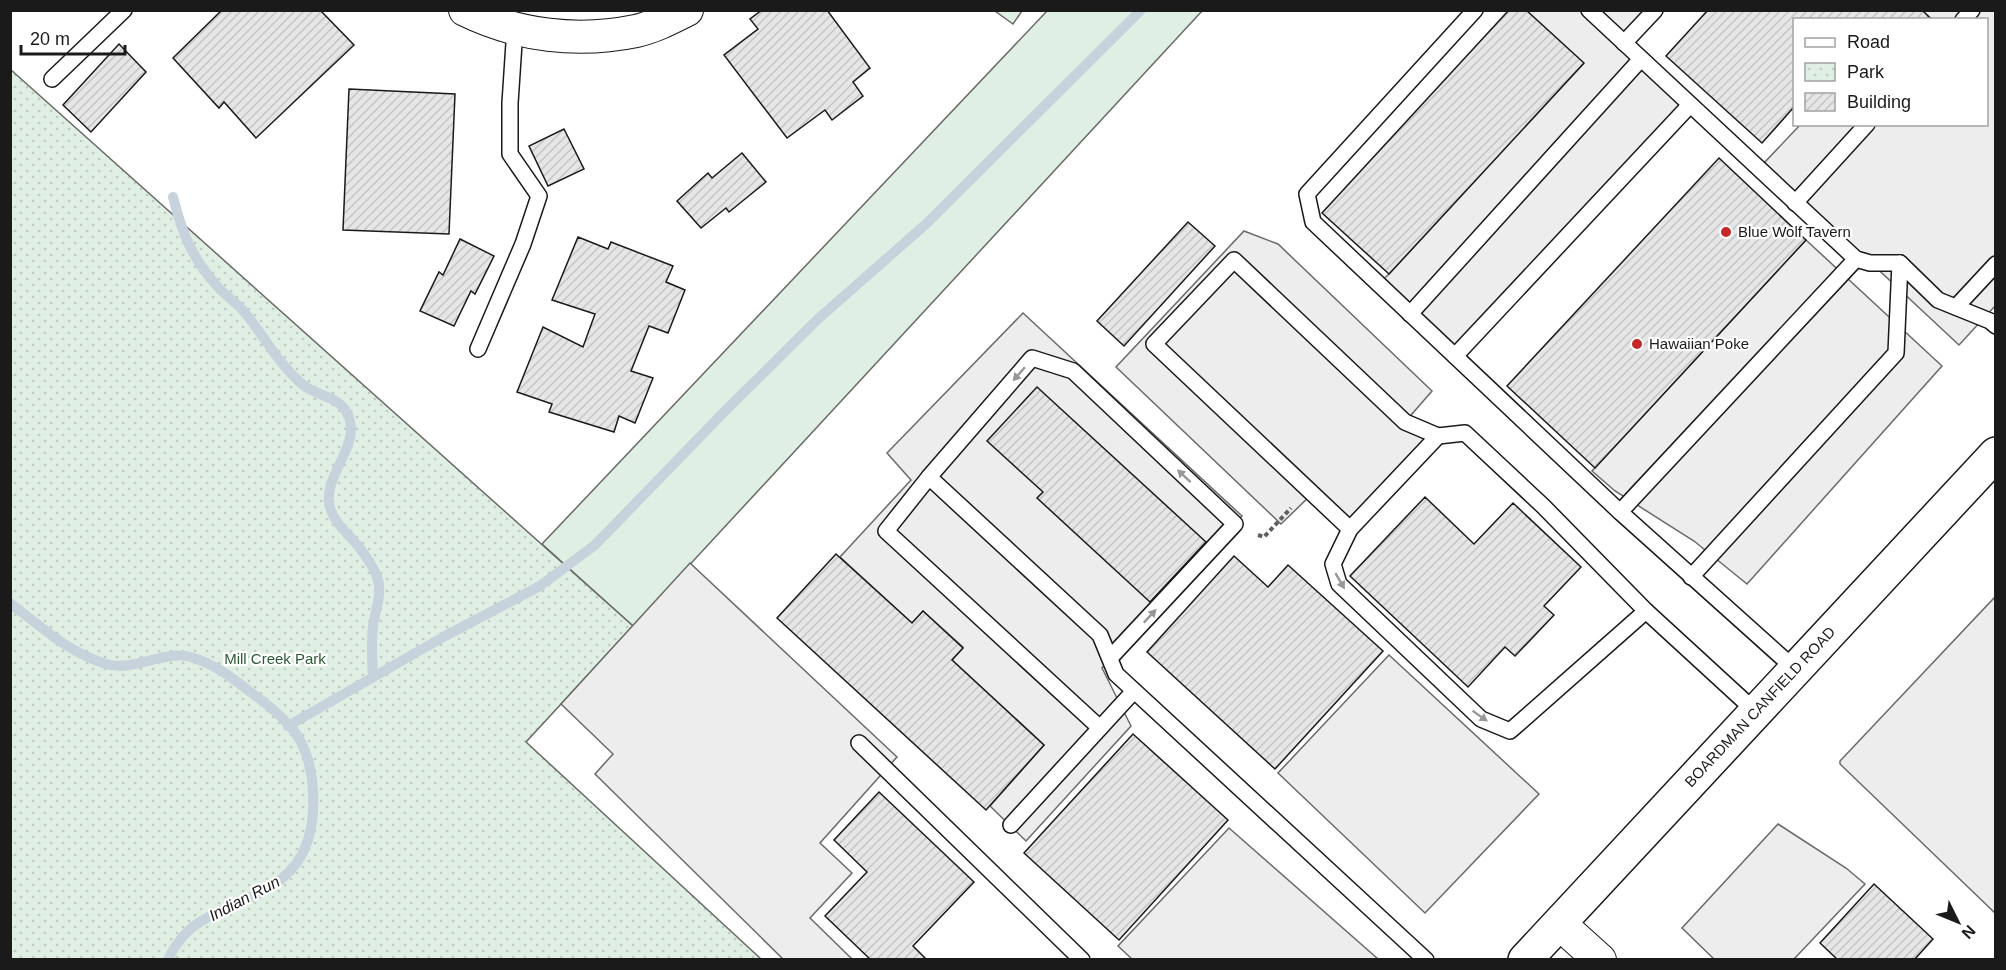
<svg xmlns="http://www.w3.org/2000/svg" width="2006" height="970" viewBox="0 0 2006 970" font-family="Arial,sans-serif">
<defs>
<pattern id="park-dots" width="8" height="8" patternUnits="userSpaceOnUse" patternTransform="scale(1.5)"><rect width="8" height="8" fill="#e0efe3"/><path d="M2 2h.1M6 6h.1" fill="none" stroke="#c0ccc2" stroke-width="1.8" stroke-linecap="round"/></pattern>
<pattern id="building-hatch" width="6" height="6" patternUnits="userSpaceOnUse" patternTransform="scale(1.5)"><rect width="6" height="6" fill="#e6e6e6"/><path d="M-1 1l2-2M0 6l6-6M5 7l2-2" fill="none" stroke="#c5c5c5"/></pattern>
</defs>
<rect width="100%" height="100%" fill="#fff"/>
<g fill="#e0efe3" stroke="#6a6a6a" stroke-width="1.5">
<path d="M 995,11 L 1022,11 L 1013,24 Z"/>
<path d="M 1047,11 L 1202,11 L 633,626 L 542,544 Z"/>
</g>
<path fill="url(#park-dots)" stroke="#6a6a6a" stroke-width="1.5" d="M 10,69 L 633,626 L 526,742 L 761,959 L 11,959 Z"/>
<g fill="#ededed" stroke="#6a6a6a" stroke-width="1.5">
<path d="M 1526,11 L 1655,11 L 1625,43 L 1690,105 L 1455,356 L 1378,284 L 1389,274 L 1583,64 Z"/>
<path d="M 1922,11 L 1995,11 L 1995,306 L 1959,345 L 1764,163 L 1800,125 L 1986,124 L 1986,20 L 1932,19 Z"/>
<path d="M 1244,231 L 1278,244 L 1432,391 L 1405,422 L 1432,443 L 1350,529 L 1312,494 L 1281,524 L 1116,367 Z"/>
<path d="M 1806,240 L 1942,366 L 1747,584 L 1694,541 L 1615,491 L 1592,471 Z"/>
<path d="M 1023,313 L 1242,516 L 1102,668 L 1131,726 L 1026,841 L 990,806 L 1044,745 L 952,660 L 963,647 L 923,611 L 912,623 L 840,557 L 911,480 L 887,453 Z"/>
<path d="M 690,563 L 897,757 L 820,843 L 852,873 L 810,918 L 852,959 L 783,959 L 595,774 L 613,754 L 561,704 Z"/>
<path d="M 1995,597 L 1995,913 L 1840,764 L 1840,761 Z"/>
<path d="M 1389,655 L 1539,794 L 1425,913 L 1278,773 Z"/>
<path d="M 1778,824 L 1846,868 L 1865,884 L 1794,959 L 1714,959 L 1682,928 Z"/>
<path d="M 1229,828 L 1378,959 L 1132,959 L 1118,946 Z"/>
</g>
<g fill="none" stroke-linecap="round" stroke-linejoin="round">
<g stroke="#c6d2dc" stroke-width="10">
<path d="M 173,197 C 182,233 192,258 217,286 C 225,296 238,303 246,314 C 265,338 279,364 302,384 C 315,396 339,396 347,413 C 363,444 325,472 329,503 C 332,522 348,533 359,547 C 365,555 372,565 376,574 C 384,592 375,609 373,627 C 371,644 372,660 373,677"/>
<path d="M 10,603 C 40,626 69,653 106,664 C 135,672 162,650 191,657 C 214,664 230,676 249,691 C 266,703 284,717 296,734 C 317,764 319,824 301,856 C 281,893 232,901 200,922 C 185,931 175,945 168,960"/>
<path d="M 288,726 L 445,636 L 540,586 L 595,545 L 726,410 L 818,319 L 926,224 L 1141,10"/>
</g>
</g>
<g fill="url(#building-hatch)" stroke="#1a1a1a" stroke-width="1.5">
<path d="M 222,10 L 320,10 L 354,45 L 256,138 L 224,102 L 219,108 L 173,58 Z"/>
<path d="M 762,10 L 827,10 L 870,68 L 853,82 L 863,96 L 832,120 L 825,110 L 787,138 L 724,55 L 758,29 L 750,19 Z"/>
<path d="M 1509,10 L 1526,10 L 1584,63 L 1389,274 L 1322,213 Z"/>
<path d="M 1708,10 L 1922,10 L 1932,20 L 1794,20 L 1794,107 L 1762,143 L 1666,56 Z"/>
<path d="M 119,44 L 146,72 L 91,132 L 63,105 Z"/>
<path d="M 349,89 L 455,94 L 449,234 L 343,230 Z"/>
<path d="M 564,129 L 584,169 L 548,186 L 529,146 Z"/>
<path d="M 742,153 L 766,182 L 729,212 L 726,208 L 701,228 L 677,201 L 708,173 L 712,178 Z"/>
<path d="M 1719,158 L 1806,240 L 1595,468 L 1507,386 Z"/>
<path d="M 1188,222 L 1215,246 L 1124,346 L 1097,321 Z"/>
<path d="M 578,237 L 608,249 L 611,242 L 673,266 L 666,282 L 685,290 L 668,333 L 649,326 L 631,371 L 653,378 L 635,423 L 619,416 L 614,432 L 549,412 L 552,404 L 517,392 L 543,327 L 583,347 L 595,314 L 552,300 Z"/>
<path d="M 460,239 L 494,256 L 475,294 L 471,291 L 454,326 L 420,311 L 439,272 L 443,275 Z"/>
<path d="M 1037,387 L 1206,542 L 1150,602 L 1037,498 L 1043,492 L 987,441 Z"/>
<path d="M 1425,497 L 1474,544 L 1513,503 L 1581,567 L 1544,606 L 1554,615 L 1515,656 L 1505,647 L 1468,687 L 1350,576 Z"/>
<path d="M 836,554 L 912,623 L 923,611 L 963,648 L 952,660 L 1044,745 L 986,810 L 777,618 Z"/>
<path d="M 1234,556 L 1268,587 L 1288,565 L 1383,651 L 1275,769 L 1147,652 Z"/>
<path d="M 1133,734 L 1228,820 L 1119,940 L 1024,853 Z"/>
<path d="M 879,792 L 974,882 L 913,946 L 927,960 L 871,960 L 825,916 L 867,872 L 834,840 Z"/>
<path d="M 1874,884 L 1933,939 L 1914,960 L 1838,960 L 1820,943 Z"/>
</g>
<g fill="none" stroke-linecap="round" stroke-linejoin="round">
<defs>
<g id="service">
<path d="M 1475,10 L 1307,194 L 1313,222 L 1620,512 L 1795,669"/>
<path d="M 1589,10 L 1856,259 L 1870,263 L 1900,263 L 1938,300 L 1990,321 L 1996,326"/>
<path d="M 1963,20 L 1972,10"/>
<path d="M 1624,43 L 1655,10"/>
<path d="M 52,79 L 124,10"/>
<path d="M 1795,203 L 1867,124"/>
<path d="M 1956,307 L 1996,264"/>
<path d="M 1410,314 L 1641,59"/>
<path d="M 478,349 L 523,244 L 539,196 L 510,154 L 510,103 L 515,28"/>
<path d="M 1455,356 L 1690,105"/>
<path d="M 1438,436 L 1350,529 L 1333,564 L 1339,584 L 1481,719 L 1510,731 L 1646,611"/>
<path d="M 929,477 L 1100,635 L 1116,674 L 1426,960"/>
<path d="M 1620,512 L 1856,259"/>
<path d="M 1350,529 L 1154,344 L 1234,260 L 1405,422 L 1438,436 L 1465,433 L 1543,506 L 1646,611 L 1755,711"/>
<path d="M 1691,577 L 1896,353 L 1900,263"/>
<path d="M 1100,728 L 886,531 L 929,477 L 1032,358 L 1073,371 L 1235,524 L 1110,658"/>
<path d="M 859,743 L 1082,960"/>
<path d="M 1011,825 L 1134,691"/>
</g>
<g id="minor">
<path d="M 465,10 C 518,36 578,43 636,31 C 654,27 671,18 687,10"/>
<path d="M 1560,924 L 1600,960"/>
</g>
<path id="primary" d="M 1525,960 L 1996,454"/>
</defs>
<use href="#service" stroke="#1a1a1a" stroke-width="18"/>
<use href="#minor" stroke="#1a1a1a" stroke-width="34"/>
<use href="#primary" stroke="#1a1a1a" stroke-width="36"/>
<path stroke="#5f5f5f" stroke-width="4" stroke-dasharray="4.5 3" stroke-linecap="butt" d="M 1258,535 L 1264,537 L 1291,508"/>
<use href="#service" stroke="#fff" stroke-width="15"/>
<use href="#minor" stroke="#fff" stroke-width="32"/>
<use href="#primary" stroke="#fff" stroke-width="33"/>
</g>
<defs><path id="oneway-solid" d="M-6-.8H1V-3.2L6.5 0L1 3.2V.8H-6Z" transform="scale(1.5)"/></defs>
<g fill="#989898">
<use href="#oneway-solid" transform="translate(1019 374) rotate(131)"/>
<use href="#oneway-solid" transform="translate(1184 476) rotate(-137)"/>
<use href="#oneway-solid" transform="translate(1340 581) rotate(60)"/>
<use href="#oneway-solid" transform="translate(1150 616) rotate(-47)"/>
<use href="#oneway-solid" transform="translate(1480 716) rotate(35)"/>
</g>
<g fill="#c62828" stroke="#fff" stroke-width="2">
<circle cx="1726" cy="232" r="6"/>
<circle cx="1637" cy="344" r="6"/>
</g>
<g text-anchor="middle" stroke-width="4.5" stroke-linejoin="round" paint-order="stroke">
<g font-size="15" fill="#1a1a1a" stroke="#fff" text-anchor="start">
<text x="1738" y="237">Blue Wolf Tavern</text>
<text x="1649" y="349">Hawaiian Poke</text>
</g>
<g font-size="15" fill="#2b5a34" stroke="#fff">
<text x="275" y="664">Mill Creek Park</text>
</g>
<g font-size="15" fill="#1a1a1a" stroke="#fff">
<text transform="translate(1760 707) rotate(-47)" y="5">BOARDMAN CANFIELD ROAD</text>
</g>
<g font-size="16" font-style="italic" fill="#1a1a1a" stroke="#fff">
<text transform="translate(244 898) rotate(-28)" y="6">Indian Run</text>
</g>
</g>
<rect width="2006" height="970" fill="none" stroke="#1a1a1a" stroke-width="24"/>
<rect x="1793" y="18" width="195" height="108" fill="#ffffff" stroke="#a3a3a3" stroke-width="1.5"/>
<rect x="1805" y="38" width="30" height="9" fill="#ffffff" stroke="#a3a3a3" stroke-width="1.5"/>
<text x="1847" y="48" font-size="18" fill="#1a1a1a">Road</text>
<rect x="1805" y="63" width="30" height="18" fill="url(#park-dots)" stroke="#a3a3a3" stroke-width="1.5"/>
<text x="1847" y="78" font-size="18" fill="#1a1a1a">Park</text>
<rect x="1805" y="93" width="30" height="18" fill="url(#building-hatch)" stroke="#a3a3a3" stroke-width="1.5"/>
<text x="1847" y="108" font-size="18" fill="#1a1a1a">Building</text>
<g transform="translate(1958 922) rotate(133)" stroke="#ffffff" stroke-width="4.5" paint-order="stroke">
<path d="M0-4.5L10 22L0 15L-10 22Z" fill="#1a1a1a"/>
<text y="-9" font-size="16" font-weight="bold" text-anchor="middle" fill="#1a1a1a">N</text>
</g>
<path d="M21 45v9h104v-9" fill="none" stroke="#1a1a1a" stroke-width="3"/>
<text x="30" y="45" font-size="18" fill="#1a1a1a" stroke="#ffffff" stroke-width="4.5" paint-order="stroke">20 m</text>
</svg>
